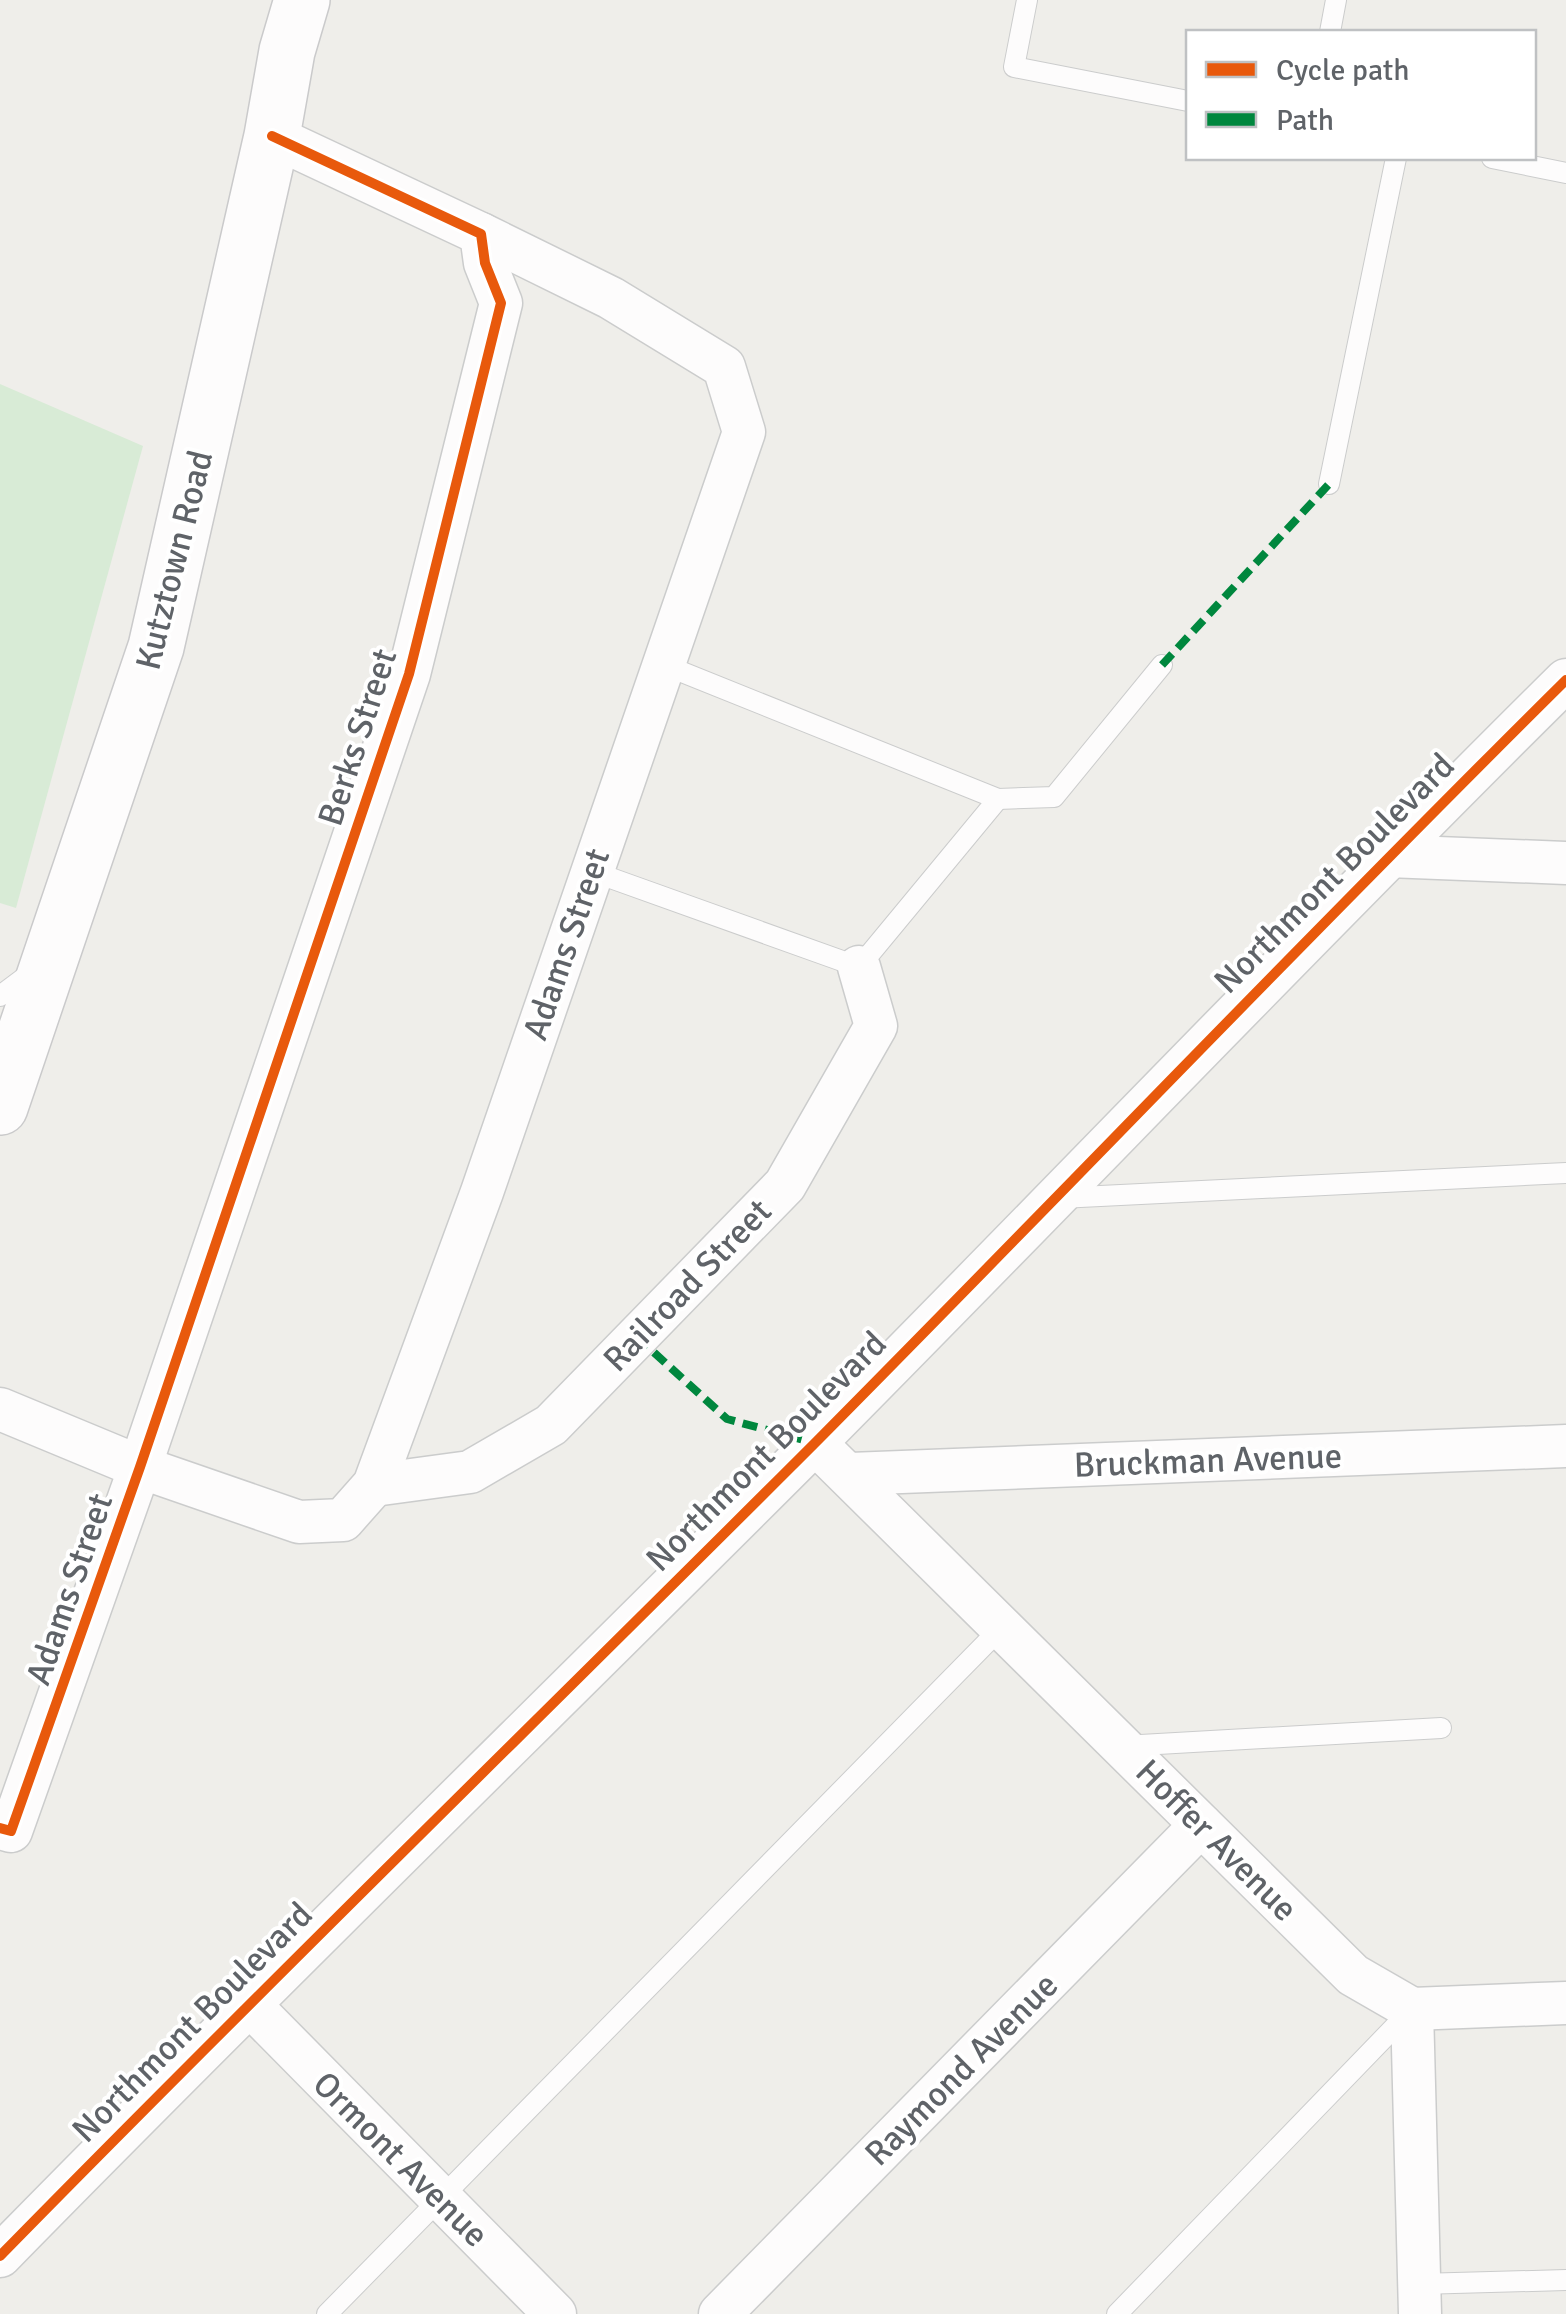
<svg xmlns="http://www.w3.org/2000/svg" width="1566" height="2314" viewBox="0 0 1566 2314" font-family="Signika,sans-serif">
<rect width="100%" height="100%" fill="#efeeea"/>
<path fill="#d8ebd6" d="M 0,384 L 143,446 L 16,908 L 0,903 Z"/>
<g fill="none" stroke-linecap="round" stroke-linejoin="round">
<defs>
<g id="service">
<path d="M 1027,0 L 1014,67 L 1188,101"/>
<path d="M 1330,32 L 1336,0"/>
<path d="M 1492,158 L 1566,173"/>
<path d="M 1329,484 L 1396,158"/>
<path d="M 998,799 L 1054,797 L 1162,665"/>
<path d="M 591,871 L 859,967 L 998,799 L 662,664"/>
<path d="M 0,996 L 32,972"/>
<path d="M 1060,1198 L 1566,1173"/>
<path d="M 1123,1746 L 1441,1728"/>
<path d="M 1419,2284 L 1566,2280"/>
<path d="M 327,2314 L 1003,1626"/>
<path d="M 1117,2314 L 1411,2010"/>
</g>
<g id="minor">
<path d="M 1388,856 L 1566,863"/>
<path d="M 0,1409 L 140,1467 L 299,1522 L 343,1520 L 374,1485 L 482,1192 L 744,432 L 724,367 L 611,298 L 481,234"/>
<path d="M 815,1443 L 1353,1975 L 1412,2009 L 1420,2314"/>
<path d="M 850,1474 L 1566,1446"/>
<path d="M 374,1485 L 470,1472 L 551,1425 L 785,1185 L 876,1026 L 859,967"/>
<path d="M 0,1828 L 11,1831 L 140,1467 L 409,674 L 501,303 L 485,263 L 481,234 L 272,136"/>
<path d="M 248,2003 L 555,2314"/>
<path d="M 1412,2009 L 1566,2003"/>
<path d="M 0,2256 C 268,1982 543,1715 814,1444 C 1066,1190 1312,931 1566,680"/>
<path d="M 720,2314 L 1201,1825"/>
</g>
<path id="secondary" d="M 0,1107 L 156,647 L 272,136 L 287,51 L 302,0"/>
</defs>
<use href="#service" stroke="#cbcccc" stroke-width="22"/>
<use href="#minor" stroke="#cbcccc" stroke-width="45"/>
<use href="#secondary" stroke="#cacacb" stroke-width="58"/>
<use href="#service" stroke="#fdfcfc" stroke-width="20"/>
<use href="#minor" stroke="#fdfcfc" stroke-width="42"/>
<use href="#secondary" stroke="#fdfcfc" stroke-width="55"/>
<g stroke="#00873e" stroke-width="8" stroke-dasharray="15 8" stroke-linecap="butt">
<path d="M 1162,665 L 1329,484"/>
<path d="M 637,1337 L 727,1419 L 815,1443"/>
</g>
<defs>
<g id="cycleway">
<path d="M 0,1828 L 11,1831 L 140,1467 L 409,674 L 501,303 L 485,263 L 481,234 L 272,136"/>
<path d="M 0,2256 C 268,1982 543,1715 814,1444 C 1066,1190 1312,931 1566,680"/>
</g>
</defs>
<use href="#cycleway" stroke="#fff" stroke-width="16"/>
<use href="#cycleway" stroke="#e8590c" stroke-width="10"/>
</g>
<g text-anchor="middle" stroke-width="8" stroke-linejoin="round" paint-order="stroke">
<g font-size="35" fill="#5f6368" stroke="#fff">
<text transform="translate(174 560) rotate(-76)" y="12">Kutztown Road</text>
<text transform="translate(357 737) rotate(-72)" y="12">Berks Street</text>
<text transform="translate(1334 873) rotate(-45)" y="12">Northmont Boulevard</text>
<text transform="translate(566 944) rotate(-71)" y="12">Adams Street</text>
<text transform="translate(687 1285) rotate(-46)" y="12">Railroad Street</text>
<text transform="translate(766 1451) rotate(-45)" y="12">Northmont Boulevard</text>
<text transform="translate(1208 1460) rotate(-2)" y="12">Bruckman Avenue</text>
<text transform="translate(69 1589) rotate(-71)" y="12">Adams Street</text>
<text transform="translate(1217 1840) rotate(45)" y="12">Hoffer Avenue</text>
<text transform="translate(192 2022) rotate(-45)" y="12">Northmont Boulevard</text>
<text transform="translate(961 2069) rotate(-45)" y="12">Raymond Avenue</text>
<text transform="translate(401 2159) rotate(45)" y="12">Ormont Avenue</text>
</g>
</g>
<rect x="1186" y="30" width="350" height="130" fill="#ffffff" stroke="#bfc1c3" stroke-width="2.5"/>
<rect x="1206" y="62" width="50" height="15" fill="#e8590c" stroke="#bfc1c3" stroke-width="2.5"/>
<text x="1276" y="80" font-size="30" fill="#5f6368">Cycle path</text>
<rect x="1206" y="112" width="50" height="15" fill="#00873e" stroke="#bfc1c3" stroke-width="2.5"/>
<text x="1276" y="130" font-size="30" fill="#5f6368">Path</text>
</svg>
